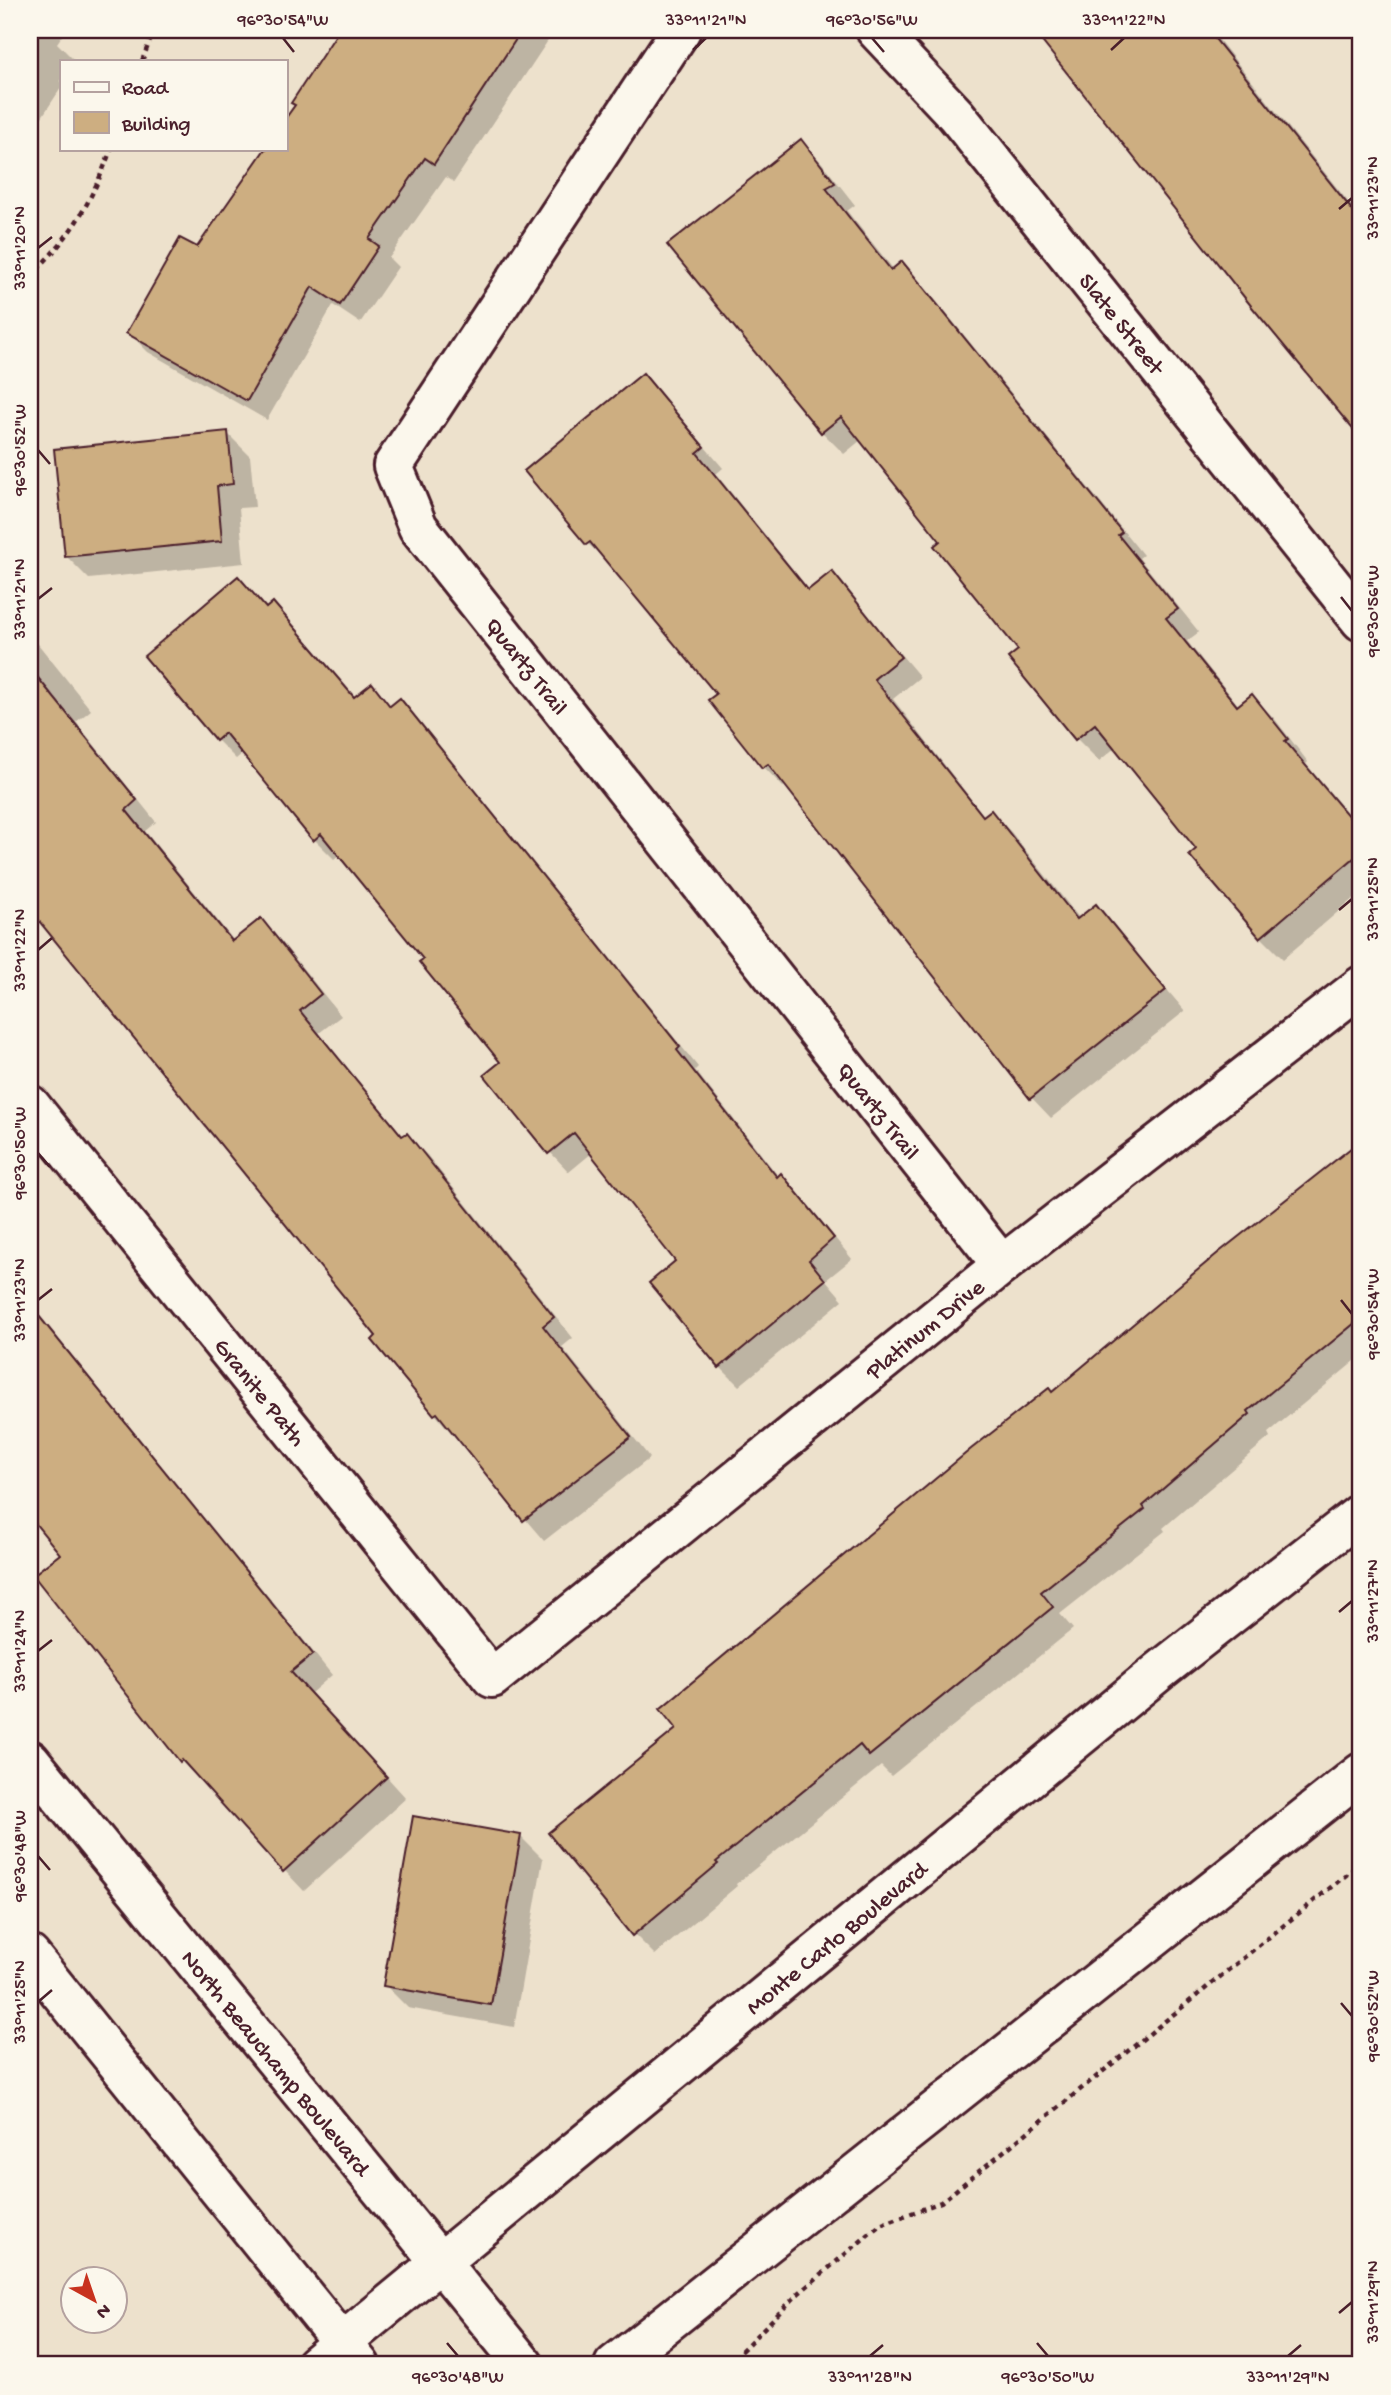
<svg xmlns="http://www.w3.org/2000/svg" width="1391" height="2395" viewBox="0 0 1391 2395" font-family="'Gochi Hand',sans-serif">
<rect width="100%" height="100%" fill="#ede1cc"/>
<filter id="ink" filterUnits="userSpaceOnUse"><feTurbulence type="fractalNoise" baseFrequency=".0143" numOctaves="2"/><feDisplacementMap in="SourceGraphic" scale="14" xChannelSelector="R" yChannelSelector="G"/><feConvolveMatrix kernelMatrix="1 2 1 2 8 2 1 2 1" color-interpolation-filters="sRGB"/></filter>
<g filter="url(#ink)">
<g fill="#0003">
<path d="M 30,30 L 66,30 L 57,43 L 75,61 L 61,61 L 61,88 L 30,135 Z"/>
<path d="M 341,30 L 357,35 L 360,30 L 555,30 L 454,182 L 446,177 L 389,258 L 398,267 L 360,323 L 333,305 L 267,420 L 148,352 L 128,332 L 198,250 L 267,149 L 285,149 L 296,106 L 293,103 Z"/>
<path d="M 1030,30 L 1211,30 L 1353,208 L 1361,201 L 1361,436 L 1066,68 Z"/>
<path d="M 801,141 L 822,163 L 855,205 L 847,211 L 894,270 L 902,264 L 924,286 L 1143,555 L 1139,558 L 1199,632 L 1187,641 L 1239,706 L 1252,696 L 1274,718 L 1308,762 L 1306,764 L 1361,829 L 1361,892 L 1283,959 L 1261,937 L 1199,849 L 1116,747 L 1099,761 L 1077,739 L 1011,658 L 1021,650 L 943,541 L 861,440 L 844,454 L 822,432 Z"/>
<path d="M 643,375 L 723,468 L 716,474 L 810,591 L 832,573 L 920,677 L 893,699 L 985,817 L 991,812 L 1011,832 L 1080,919 L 1096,906 L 1185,1011 L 1051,1118 L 1032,1098 L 786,785 L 783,787 L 764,767 L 711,700 L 718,694 L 609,562 L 588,544 Z"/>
<path d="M 227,433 L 250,456 L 255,507 L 239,508 L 244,563 L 89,579 L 66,556 Z"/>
<path d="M 238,578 L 267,609 L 273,604 L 292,623 L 355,698 L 371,686 L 392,707 L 399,700 L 418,719 L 698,1067 L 695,1070 L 779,1177 L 800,1195 L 852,1259 L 826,1280 L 843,1300 L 739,1386 L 720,1367 L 677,1261 L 592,1153 L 569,1172 L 550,1152 L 502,1063 L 425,959 L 340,854 L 334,859 L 315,840 L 244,752 L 236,759 L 217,740 Z"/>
<path d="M 30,634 L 91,710 L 76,722 L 156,822 L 145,831 L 234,941 L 260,920 L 281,941 L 341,1016 L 319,1033 L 404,1137 L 406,1135 L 427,1155 L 573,1338 L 562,1347 L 650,1458 L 544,1541 L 435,1414 L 379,1337 L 30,899 Z"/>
<path d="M 1361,1146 L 1361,1356 L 1268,1433 L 1270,1437 L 1163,1528 L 1165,1531 L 1060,1614 L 1073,1629 L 891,1776 L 881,1766 L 736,1884 L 737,1886 L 655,1955 L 634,1934 L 678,1729 L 1052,1394 Z"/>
<path d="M 30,1304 L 332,1675 L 311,1693 L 406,1798 L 304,1891 L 181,1761 L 36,1575 L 62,1554 L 30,1514 Z"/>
<path d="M 520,1836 L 543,1859 L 514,2027 L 408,2008 L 385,1985 Z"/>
</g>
<g fill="#cdae81" stroke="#4a1f2b" stroke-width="2">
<path d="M 339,30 L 522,30 L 434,164 L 425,158 L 369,239 L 379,246 L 340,305 L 312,287 L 247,401 L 126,333 L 180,238 L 197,247 L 265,149 L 285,149 L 285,119 L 295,105 L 291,103 Z"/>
<path d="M 1033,30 L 1208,30 L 1361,221 L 1361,439 L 1252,307 Z"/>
<path d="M 801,139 L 835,183 L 826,188 L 891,270 L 902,261 L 1122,532 L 1118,535 L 1178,609 L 1166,618 L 1237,706 L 1252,694 L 1288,739 L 1285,741 L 1361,831 L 1361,852 L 1260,938 L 1189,855 L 1196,849 L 1095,724 L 1075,740 L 1008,658 L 1018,650 L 934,546 L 940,541 L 841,417 L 821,433 L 667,245 Z"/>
<path d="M 643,373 L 704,447 L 697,453 L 808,590 L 832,571 L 901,657 L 874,679 L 983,816 L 991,810 L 1077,919 L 1096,904 L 1166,990 L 1030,1099 L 768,764 L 762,768 L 708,700 L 716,694 L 590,542 L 586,545 L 524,471 Z"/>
<path d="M 228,431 L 233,484 L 217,486 L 222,541 L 65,557 L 54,449 Z"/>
<path d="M 238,576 L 266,608 L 273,602 L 354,697 L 372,683 L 390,706 L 400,698 L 680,1047 L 677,1050 L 777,1177 L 781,1173 L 834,1238 L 809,1260 L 825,1280 L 719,1368 L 649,1283 L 675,1261 L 574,1133 L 548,1154 L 484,1075 L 500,1062 L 419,962 L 423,959 L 321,834 L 313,841 L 225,733 L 216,741 L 144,656 Z"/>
<path d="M 30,668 L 137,800 L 126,810 L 232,941 L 261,918 L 321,994 L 300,1011 L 402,1136 L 407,1133 L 554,1317 L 543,1326 L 631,1437 L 523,1521 L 437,1413 L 434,1415 L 372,1340 L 376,1336 L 30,910 Z"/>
<path d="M 1361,1140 L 1361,1318 L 1248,1411 L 1250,1414 L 1143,1506 L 1145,1509 L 1041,1592 L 1053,1607 L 869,1756 L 860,1745 L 716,1862 L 718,1864 L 632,1936 L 548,1833 L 676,1729 L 660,1709 L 971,1449 L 1049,1388 L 1052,1392 L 1218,1253 Z"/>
<path d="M 30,1305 L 313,1654 L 291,1672 L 387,1777 L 283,1872 L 182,1760 L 180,1762 L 33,1575 L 60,1554 L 30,1517 Z"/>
<path d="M 413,1816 L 521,1835 L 491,2005 L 383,1986 Z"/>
</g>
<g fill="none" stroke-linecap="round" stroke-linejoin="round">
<defs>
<g id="minor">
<path id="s1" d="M 681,30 L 393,466 L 418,527 L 1002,1265"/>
<path id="s2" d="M 876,30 L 956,115 L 1361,621"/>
<path id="s3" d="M 30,1105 L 492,1678 L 1002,1265 L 1361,986"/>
</g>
<g id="tertiary">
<path id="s4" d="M 30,1760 L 524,2365"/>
<path d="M 30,1955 L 360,2365"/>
</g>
<g id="secondary">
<path id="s5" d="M 315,2365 L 1162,1669 L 1361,1513"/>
<path d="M 614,2365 L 1361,1773"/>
</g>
</defs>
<use href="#minor" stroke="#4a1f2b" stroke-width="44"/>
<use href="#tertiary" stroke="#4a1f2b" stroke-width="44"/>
<use href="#secondary" stroke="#4a1f2b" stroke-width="44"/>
<g stroke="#4a1f2b" stroke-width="4.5" stroke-dasharray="5 5" stroke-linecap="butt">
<path d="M 142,61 L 154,30"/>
<path d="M 30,276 C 72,236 91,203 111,149"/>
<path d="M 727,2365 L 799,2293 L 880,2225 L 941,2202 L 1361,1863"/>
</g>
<use href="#minor" stroke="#fbf7ec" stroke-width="38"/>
<use href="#tertiary" stroke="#fbf7ec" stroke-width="38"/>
<use href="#secondary" stroke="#fbf7ec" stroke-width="38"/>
</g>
</g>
<path fill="none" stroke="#4a1f2b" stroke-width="2.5" d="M 283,38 L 294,52M 872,38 L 884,52M 693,50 L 706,38M 1111,50 L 1124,38M 1339,209 L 1352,198M 38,248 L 52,237M 38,450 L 50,464M 1341,597 L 1352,611M 38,599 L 52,588M 1339,910 L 1352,899M 38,950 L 52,938M 38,1153 L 50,1167M 38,1300 L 52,1289M 1341,1300 L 1352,1314M 1339,1612 L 1352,1601M 38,1651 L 52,1640M 38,1856 L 50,1870M 38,2002 L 52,1990M 1341,2003 L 1352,2016M 1339,2313 L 1352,2302M 447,2343 L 458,2356M 1037,2343 L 1048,2356M 870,2356 L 883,2345M 1288,2356 L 1301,2345"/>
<g text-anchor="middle" stroke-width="5" stroke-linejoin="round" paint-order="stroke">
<g font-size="24" fill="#4a1f2b" stroke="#fbf7ec">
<text dy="8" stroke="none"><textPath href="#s2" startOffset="383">Slate Street</textPath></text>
<text dy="8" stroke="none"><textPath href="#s1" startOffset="765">Quartz Trail</textPath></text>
<text dy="8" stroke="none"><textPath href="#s1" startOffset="1332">Quartz Trail</textPath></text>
<text dy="8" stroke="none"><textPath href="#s3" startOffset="1292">Platinum Drive</textPath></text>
<text dy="8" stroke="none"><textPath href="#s3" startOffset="368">Granite Path</textPath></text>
<text dy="8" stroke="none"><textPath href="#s5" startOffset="674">Monte Carlo Boulevard</textPath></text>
<text dy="8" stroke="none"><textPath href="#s4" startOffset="390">North Beauchamp Boulevard</textPath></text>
</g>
</g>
<rect width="1391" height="2395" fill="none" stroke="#fbf7ec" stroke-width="77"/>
<rect x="60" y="60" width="228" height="91" fill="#fbf7ec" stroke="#b4a19f" stroke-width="2"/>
<rect x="74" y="82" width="35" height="10" fill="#fbf7ec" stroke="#b4a19f" stroke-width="2"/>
<text x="122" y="94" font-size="21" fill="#4a1f2b">Road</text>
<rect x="74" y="112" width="35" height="21" fill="#cdae81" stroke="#b4a19f" stroke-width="2"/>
<text x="122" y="130" font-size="21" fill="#4a1f2b">Building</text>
<g transform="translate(94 2300) rotate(140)"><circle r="33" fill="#fbf7ec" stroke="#b4a19f" stroke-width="2"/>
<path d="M0-5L12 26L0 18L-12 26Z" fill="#c8321e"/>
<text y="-10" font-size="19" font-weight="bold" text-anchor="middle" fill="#4a1f2b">N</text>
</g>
<rect x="38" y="38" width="1314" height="2318" fill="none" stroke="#4a1f2b" stroke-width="2.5"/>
<g font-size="18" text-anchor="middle" fill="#4a1f2b">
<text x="283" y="25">96°30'54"W</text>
<text x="706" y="25">33°11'21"N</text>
<text x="872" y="25">96°30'56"W</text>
<text x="1124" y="25">33°11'22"N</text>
<text transform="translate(1372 198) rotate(-90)" y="6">33°11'23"N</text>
<text transform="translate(19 248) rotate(-90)" y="6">33°11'20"N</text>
<text transform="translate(19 450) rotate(-90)" y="6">96°30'52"W</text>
<text transform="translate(19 599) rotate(-90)" y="6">33°11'21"N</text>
<text transform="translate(1372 611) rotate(-90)" y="6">96°30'56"W</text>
<text transform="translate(1372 899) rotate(-90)" y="6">33°11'25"N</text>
<text transform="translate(19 950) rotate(-90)" y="6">33°11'22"N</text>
<text transform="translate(19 1153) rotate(-90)" y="6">96°30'50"W</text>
<text transform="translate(19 1300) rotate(-90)" y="6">33°11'23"N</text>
<text transform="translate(1372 1314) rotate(-90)" y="6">96°30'54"W</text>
<text transform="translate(1372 1601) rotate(-90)" y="6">33°11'27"N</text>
<text transform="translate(19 1651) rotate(-90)" y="6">33°11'24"N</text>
<text transform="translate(19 1856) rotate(-90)" y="6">96°30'48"W</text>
<text transform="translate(19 2002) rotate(-90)" y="6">33°11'25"N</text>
<text transform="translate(1372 2016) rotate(-90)" y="6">96°30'52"W</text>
<text transform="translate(1372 2302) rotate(-90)" y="6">33°11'29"N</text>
<text x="458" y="2382">96°30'48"W</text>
<text x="870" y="2382">33°11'28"N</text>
<text x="1048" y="2382">96°30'50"W</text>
<text x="1288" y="2382">33°11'29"N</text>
</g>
</svg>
